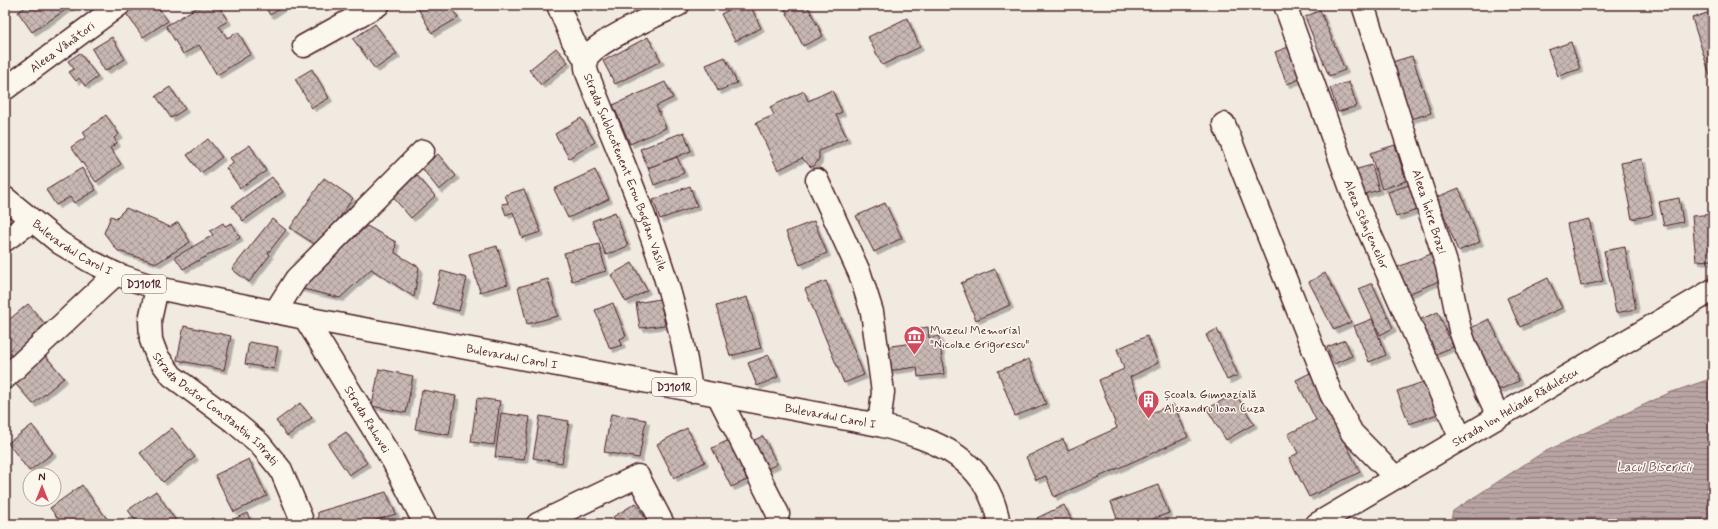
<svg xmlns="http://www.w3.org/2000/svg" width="1718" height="529" viewBox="0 0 1718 529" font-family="Mynerve,sans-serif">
<defs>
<pattern id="water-rules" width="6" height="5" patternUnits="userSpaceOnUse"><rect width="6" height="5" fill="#b8a4a2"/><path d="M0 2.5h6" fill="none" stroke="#988584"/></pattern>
<pattern id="building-cross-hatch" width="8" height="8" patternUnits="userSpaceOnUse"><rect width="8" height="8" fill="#c8b8b3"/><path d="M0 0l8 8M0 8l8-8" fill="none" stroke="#a49592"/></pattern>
<filter id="shadow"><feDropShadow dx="3.5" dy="3.5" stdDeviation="0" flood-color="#0004"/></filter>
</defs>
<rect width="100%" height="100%" fill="#f0eae0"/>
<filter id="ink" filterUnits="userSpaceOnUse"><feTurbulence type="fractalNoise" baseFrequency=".025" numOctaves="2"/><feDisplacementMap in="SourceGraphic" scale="8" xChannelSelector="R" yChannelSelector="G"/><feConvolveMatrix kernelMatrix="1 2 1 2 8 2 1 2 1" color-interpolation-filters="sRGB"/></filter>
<g filter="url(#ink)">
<path fill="url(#water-rules)" stroke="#8c6f72" d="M 1713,378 L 1713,524 L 1450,524 L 1453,511 L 1542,453 L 1669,393 Z"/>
<g fill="url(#building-cross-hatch)" stroke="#4a1f2b" filter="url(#shadow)">
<path d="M 29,5 L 73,5 L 32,32 L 18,12 Z"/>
<path d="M 136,5 L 156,5 L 168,21 L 143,37 L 125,12 Z"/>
<path d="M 201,5 L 218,5 L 228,21 L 219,26 L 227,38 L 238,32 L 251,54 L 217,75 L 199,45 L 183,54 L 166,26 Z"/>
<path d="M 264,5 L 286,5 L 270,15 Z"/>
<path d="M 416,5 L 450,5 L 458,18 L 432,33 Z"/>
<path d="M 739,5 L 750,5 L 761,28 L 735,41 L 721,14 Z"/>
<path d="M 783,5 L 807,5 L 823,36 L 803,46 Z"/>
<path d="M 1320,10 L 1345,70 L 1329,76 L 1305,17 Z"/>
<path d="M 1713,11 L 1713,85 L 1692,18 Z"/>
<path d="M 907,18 L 920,47 L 882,65 L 868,37 Z"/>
<path d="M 375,24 L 397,54 L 375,69 L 353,39 Z"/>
<path d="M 112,37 L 125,59 L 105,71 L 92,49 Z"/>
<path d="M 648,37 L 661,61 L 615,84 L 603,61 Z"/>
<path d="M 1571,42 L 1580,69 L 1558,76 L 1548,50 Z"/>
<path d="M 1291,46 L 1303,78 L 1287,84 L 1275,52 Z"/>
<path d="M 556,48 L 568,62 L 541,85 L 529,70 Z"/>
<path d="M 80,53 L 98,77 L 85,86 L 79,78 L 76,81 L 69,72 L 74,69 L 68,61 Z"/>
<path d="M 1412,56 L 1431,113 L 1411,119 L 1392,62 Z"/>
<path d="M 725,57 L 737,83 L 718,91 L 706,65 Z"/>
<path d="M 312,69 L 329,98 L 312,108 L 295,79 Z"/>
<path d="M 665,82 L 673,98 L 656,106 L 666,128 L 630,144 L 613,105 Z"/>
<path d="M 1349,82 L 1357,106 L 1338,112 L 1330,88 Z"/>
<path d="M 170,87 L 185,109 L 171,118 L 156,96 Z"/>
<path d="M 832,90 L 842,112 L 836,115 L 847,138 L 819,151 L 819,159 L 814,166 L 811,167 L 802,158 L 778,170 L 756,123 L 774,115 L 770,107 L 804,91 L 808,101 Z"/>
<path d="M 106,115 L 119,134 L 114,138 L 117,143 L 110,148 L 121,164 L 96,182 L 71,147 L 86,137 L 83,132 Z"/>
<path d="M 581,118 L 595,142 L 569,158 L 555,134 Z"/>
<path d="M 684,132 L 691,151 L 648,168 L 640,149 Z"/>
<path d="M 208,139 L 222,157 L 201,173 L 187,155 Z"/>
<path d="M 250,145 L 266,171 L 240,188 L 226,168 L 234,163 L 230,158 Z"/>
<path d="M 1395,145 L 1406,181 L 1382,189 L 1370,153 Z"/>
<path d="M 438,154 L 456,176 L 439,190 L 421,167 Z"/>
<path d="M 677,157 L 684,173 L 654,185 L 648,168 Z"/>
<path d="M 1642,159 L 1653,215 L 1632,219 L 1621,163 Z"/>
<path d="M 1372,165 L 1379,190 L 1357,196 L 1350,171 Z"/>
<path d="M 82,168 L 96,190 L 74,203 L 70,197 L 56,205 L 46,190 Z"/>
<path d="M 595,170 L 609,199 L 568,218 L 554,189 Z"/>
<path d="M 417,175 L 435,196 L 411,218 L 392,196 Z"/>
<path d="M 272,177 L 283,192 L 243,221 L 232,206 Z"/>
<path d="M 324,178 L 353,198 L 319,247 L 290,228 Z"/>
<path d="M 1409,185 L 1417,210 L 1396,217 L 1388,192 Z"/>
<path d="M 690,186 L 697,206 L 660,219 L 653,200 Z"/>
<path d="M 1459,188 L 1480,242 L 1458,251 L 1437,197 Z"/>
<path d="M 524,189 L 541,232 L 522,238 L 513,212 L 506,215 L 502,204 L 508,203 L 505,195 Z"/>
<path d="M 1679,198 L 1683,222 L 1664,226 L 1659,202 Z"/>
<path d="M 885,203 L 902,238 L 874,252 L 856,216 Z"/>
<path d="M 126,208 L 170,227 L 178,222 L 190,242 L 157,263 L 118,251 L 104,233 L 111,216 L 116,218 Z"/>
<path d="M 615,212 L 628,246 L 606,255 L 592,221 Z"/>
<path d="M 1713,214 L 1713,260 L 1696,261 L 1692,216 Z"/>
<path d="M 272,219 L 286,230 L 268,253 L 270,255 L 249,282 L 232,269 Z"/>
<path d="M 1589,219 L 1603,281 L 1581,286 L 1567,224 Z"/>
<path d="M 814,221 L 827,253 L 800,265 L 786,232 Z"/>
<path d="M 223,223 L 225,226 L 232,223 L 240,238 L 183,269 L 175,257 L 213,235 L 210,231 Z"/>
<path d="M 367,226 L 396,242 L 395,253 L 419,267 L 414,297 L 371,269 L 340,298 L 299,288 Z"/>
<path d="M 599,244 L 606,271 L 572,281 L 564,253 Z"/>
<path d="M 497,246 L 508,284 L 480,292 L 469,254 Z"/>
<path d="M 1625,247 L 1636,309 L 1616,313 L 1604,251 Z"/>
<path d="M 1431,254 L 1441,280 L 1406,295 L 1395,268 Z"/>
<path d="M 632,263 L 647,290 L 626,302 L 611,275 Z"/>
<path d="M 995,269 L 1010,305 L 976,320 L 961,283 Z"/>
<path d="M 441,271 L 467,278 L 459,311 L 433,304 Z"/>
<path d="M 1325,273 L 1351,322 L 1334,330 L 1309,282 Z"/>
<path d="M 1548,278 L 1562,308 L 1520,327 L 1507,298 Z"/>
<path d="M 548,279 L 558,316 L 527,324 L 518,287 Z"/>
<path d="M 826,281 L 864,375 L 844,383 L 805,289 Z"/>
<path d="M 1372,283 L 1393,328 L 1380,335 L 1359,289 Z"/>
<path d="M 747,297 L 761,348 L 730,356 L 716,306 Z"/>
<path d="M 660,299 L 665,325 L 640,328 L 636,303 Z"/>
<path d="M 613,303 L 626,336 L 620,339 L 622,345 L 610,349 L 595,310 Z"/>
<path d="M 28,304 L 52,332 L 10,367 L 5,361 L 5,323 Z"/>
<path d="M 1438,312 L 1453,347 L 1431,356 L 1416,321 Z"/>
<path d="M 1372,319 L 1386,355 L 1369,362 L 1354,326 Z"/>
<path d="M 1489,319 L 1519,381 L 1499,390 L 1469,329 Z"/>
<path d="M 184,326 L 231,336 L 224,370 L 177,360 Z"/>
<path d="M 928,327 L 929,338 L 939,336 L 944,374 L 918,377 L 917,367 L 887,371 L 884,347 L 913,343 L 911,330 Z"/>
<path d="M 1217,329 L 1238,375 L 1227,380 L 1206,335 Z"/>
<path d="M 1147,336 L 1158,363 L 1130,377 L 1147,415 L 1173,404 L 1188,437 L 1054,497 L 1046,476 L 1036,480 L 1026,457 L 1063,439 L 1068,450 L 1117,428 L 1099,380 L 1124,369 L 1117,349 Z"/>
<path d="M 1345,340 L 1352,356 L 1334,364 L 1327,347 Z"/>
<path d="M 249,342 L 278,347 L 274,369 L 245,364 Z"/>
<path d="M 43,353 L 64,378 L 33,404 L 12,380 Z"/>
<path d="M 769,355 L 778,377 L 757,386 L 748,363 Z"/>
<path d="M 1029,359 L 1046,404 L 1015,416 L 998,371 Z"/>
<path d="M 379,369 L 413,376 L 406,413 L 372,406 Z"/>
<path d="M 1310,373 L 1360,472 L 1309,497 L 1289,458 L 1298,453 L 1288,434 L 1316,420 L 1296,380 Z"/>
<path d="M 1426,381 L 1438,414 L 1409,424 L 1397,391 Z"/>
<path d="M 422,390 L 456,396 L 449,435 L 415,429 Z"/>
<path d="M 1235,393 L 1254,424 L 1226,440 L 1207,409 Z"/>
<path d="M 477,398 L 500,401 L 494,445 L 471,442 Z"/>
<path d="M 300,403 L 312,418 L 287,436 L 276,421 Z"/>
<path d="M 501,413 L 530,417 L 524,460 L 495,457 Z"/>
<path d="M 611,414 L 646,420 L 639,458 L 604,452 Z"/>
<path d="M 540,416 L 569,421 L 562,463 L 533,458 Z"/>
<path d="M 32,425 L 53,453 L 29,471 L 8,443 Z"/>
<path d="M 172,428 L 195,457 L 163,482 L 140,453 Z"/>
<path d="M 687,428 L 705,462 L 674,478 L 657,444 Z"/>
<path d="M 346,432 L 367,463 L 349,475 L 328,444 Z"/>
<path d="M 763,436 L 777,464 L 761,472 L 746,444 Z"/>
<path d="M 729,440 L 747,480 L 731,487 L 712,448 Z"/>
<path d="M 249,459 L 267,496 L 234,512 L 215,475 Z"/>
<path d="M 82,485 L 110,523 L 109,524 L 62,524 L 50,508 Z"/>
<path d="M 1158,485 L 1169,513 L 1139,524 L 1119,524 L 1111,502 Z"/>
<path d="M 156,491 L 178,524 L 138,524 L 128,510 Z"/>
<path d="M 386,492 L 396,514 L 363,524 L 318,524 L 318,512 Z"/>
<path d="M 636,503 L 649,524 L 618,524 L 613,517 Z"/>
<path d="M 1064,505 L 1074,524 L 1040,524 L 1037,518 Z"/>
<path d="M 247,513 L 252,524 L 233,524 L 232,520 Z"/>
<path d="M 213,518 L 217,524 L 204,524 Z"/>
</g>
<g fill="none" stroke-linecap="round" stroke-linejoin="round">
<defs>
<g id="minor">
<path d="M 558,5 L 573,41 L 586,60"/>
<path id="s1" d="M 678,5 C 661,13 589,44 586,60 C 585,64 586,69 587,73 C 628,176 676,279 691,391"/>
<path id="s2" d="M 1285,5 L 1355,200 L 1461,439"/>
<path id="s3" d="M 1363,5 L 1447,266 L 1460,330 L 1465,344 L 1498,416"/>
<path d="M 304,46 L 378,5"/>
<path id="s4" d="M 5,89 L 119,5"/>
<path d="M 1224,124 L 1331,394 L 1352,433 L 1395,477"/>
<path d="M 817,180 L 860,274 L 872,312 L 883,392 L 879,425"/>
<path d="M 5,240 L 32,221"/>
<path id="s5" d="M 157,288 L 150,320 L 151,340 L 157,356 L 172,376 L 234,422 L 259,443 L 281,470 L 301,518 L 302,524"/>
<path d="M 275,312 L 296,279 L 423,151"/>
<path id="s6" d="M 305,318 L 393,461 L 425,524"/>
<path d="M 5,378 L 116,274"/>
<path d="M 718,395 L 778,514"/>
<path d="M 538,524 L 638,476 L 663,524"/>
<path id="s7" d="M 1317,524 L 1713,290"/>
</g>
<g id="major">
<path id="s8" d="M 5,198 L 60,243 L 90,261 L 116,274 L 157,288 L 305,318 L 879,425 C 936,440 988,458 999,524"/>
</g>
</defs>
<use href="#minor" stroke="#4a1f2b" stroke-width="25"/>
<use href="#major" stroke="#4a1f2b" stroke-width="25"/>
<use href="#minor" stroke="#fbf7ec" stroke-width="22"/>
<use href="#major" stroke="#fbf7ec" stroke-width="22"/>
</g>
</g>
<defs>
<symbol id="museum-pin" viewBox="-11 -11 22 30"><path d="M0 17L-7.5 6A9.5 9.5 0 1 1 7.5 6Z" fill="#d1495b" stroke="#fbf7ec"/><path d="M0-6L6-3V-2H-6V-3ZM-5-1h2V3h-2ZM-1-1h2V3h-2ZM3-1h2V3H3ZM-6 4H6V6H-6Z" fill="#fff"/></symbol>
<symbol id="building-pin" viewBox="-11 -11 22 30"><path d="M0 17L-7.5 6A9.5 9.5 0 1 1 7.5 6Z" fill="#d1495b" stroke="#fbf7ec"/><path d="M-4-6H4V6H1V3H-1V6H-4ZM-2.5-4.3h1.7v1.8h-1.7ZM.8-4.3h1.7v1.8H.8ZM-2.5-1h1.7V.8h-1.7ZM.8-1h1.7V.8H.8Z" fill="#fff"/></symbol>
</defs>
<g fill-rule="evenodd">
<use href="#museum-pin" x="902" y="324" width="25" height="34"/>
<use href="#building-pin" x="1136" y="388" width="25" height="34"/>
</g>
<g text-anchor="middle" stroke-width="3" stroke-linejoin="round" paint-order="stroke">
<g fill="#fbf7ec" stroke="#7f6065" stroke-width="1">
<rect x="122" y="275" width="44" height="18" rx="3"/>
<rect x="652" y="378" width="44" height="18" rx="3"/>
</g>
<g font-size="11" font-weight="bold" fill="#4a1f2b">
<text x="144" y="288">DJ101R</text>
<text x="674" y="391">DJ101R</text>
</g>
<g font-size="12" fill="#4a1f2b" stroke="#fbf7ec">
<text dy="4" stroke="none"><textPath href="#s4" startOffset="71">Aleea Vânători</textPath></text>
<text dy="4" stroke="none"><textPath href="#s1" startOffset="228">Strada Sublocotenent Erou Bogdan Vasile</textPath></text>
<text dy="4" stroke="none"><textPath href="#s3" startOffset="217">Aleea Între Brazi</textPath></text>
<text dy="4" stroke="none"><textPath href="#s2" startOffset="234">Aleea Stânjeneilor</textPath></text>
<text dy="4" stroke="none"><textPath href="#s8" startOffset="84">Bulevardul Carol I</textPath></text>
<text dy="4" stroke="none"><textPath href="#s8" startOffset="540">Bulevardul Carol I</textPath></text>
<text dy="4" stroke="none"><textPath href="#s7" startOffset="230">Strada Ion Heliade Rădulescu</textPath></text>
<text dy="4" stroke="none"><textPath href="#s5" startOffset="149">Strada Doctor Constantin Istrati</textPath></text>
<text dy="4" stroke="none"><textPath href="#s8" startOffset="864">Bulevardul Carol I</textPath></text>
<text dy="4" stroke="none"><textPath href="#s6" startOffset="119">Strada Rahovei</textPath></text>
</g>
<g font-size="12" fill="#4a1f2b" stroke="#fbf7ec" text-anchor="start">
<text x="930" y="334">Muzeul Memorial<tspan x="930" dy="14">"Nicolae Grigorescu"</tspan></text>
<text x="1164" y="398">Școala Gimnazială<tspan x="1164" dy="14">Alexandru Ioan Cuza</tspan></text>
</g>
<g font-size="13" font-style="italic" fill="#704e55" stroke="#fbf7ec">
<text x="1654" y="471">Lacul Bisericii</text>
</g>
</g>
<rect width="1718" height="529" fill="none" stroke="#fbf7ec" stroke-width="20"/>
<rect x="10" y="10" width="1698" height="509" fill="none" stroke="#4a1f2b" stroke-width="1.5" filter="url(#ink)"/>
<g transform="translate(42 487)"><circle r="19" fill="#fbf7ec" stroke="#b4a19f"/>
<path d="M0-3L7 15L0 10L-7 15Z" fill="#d1495b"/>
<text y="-6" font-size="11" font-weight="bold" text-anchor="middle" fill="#4a1f2b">N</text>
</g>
</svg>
